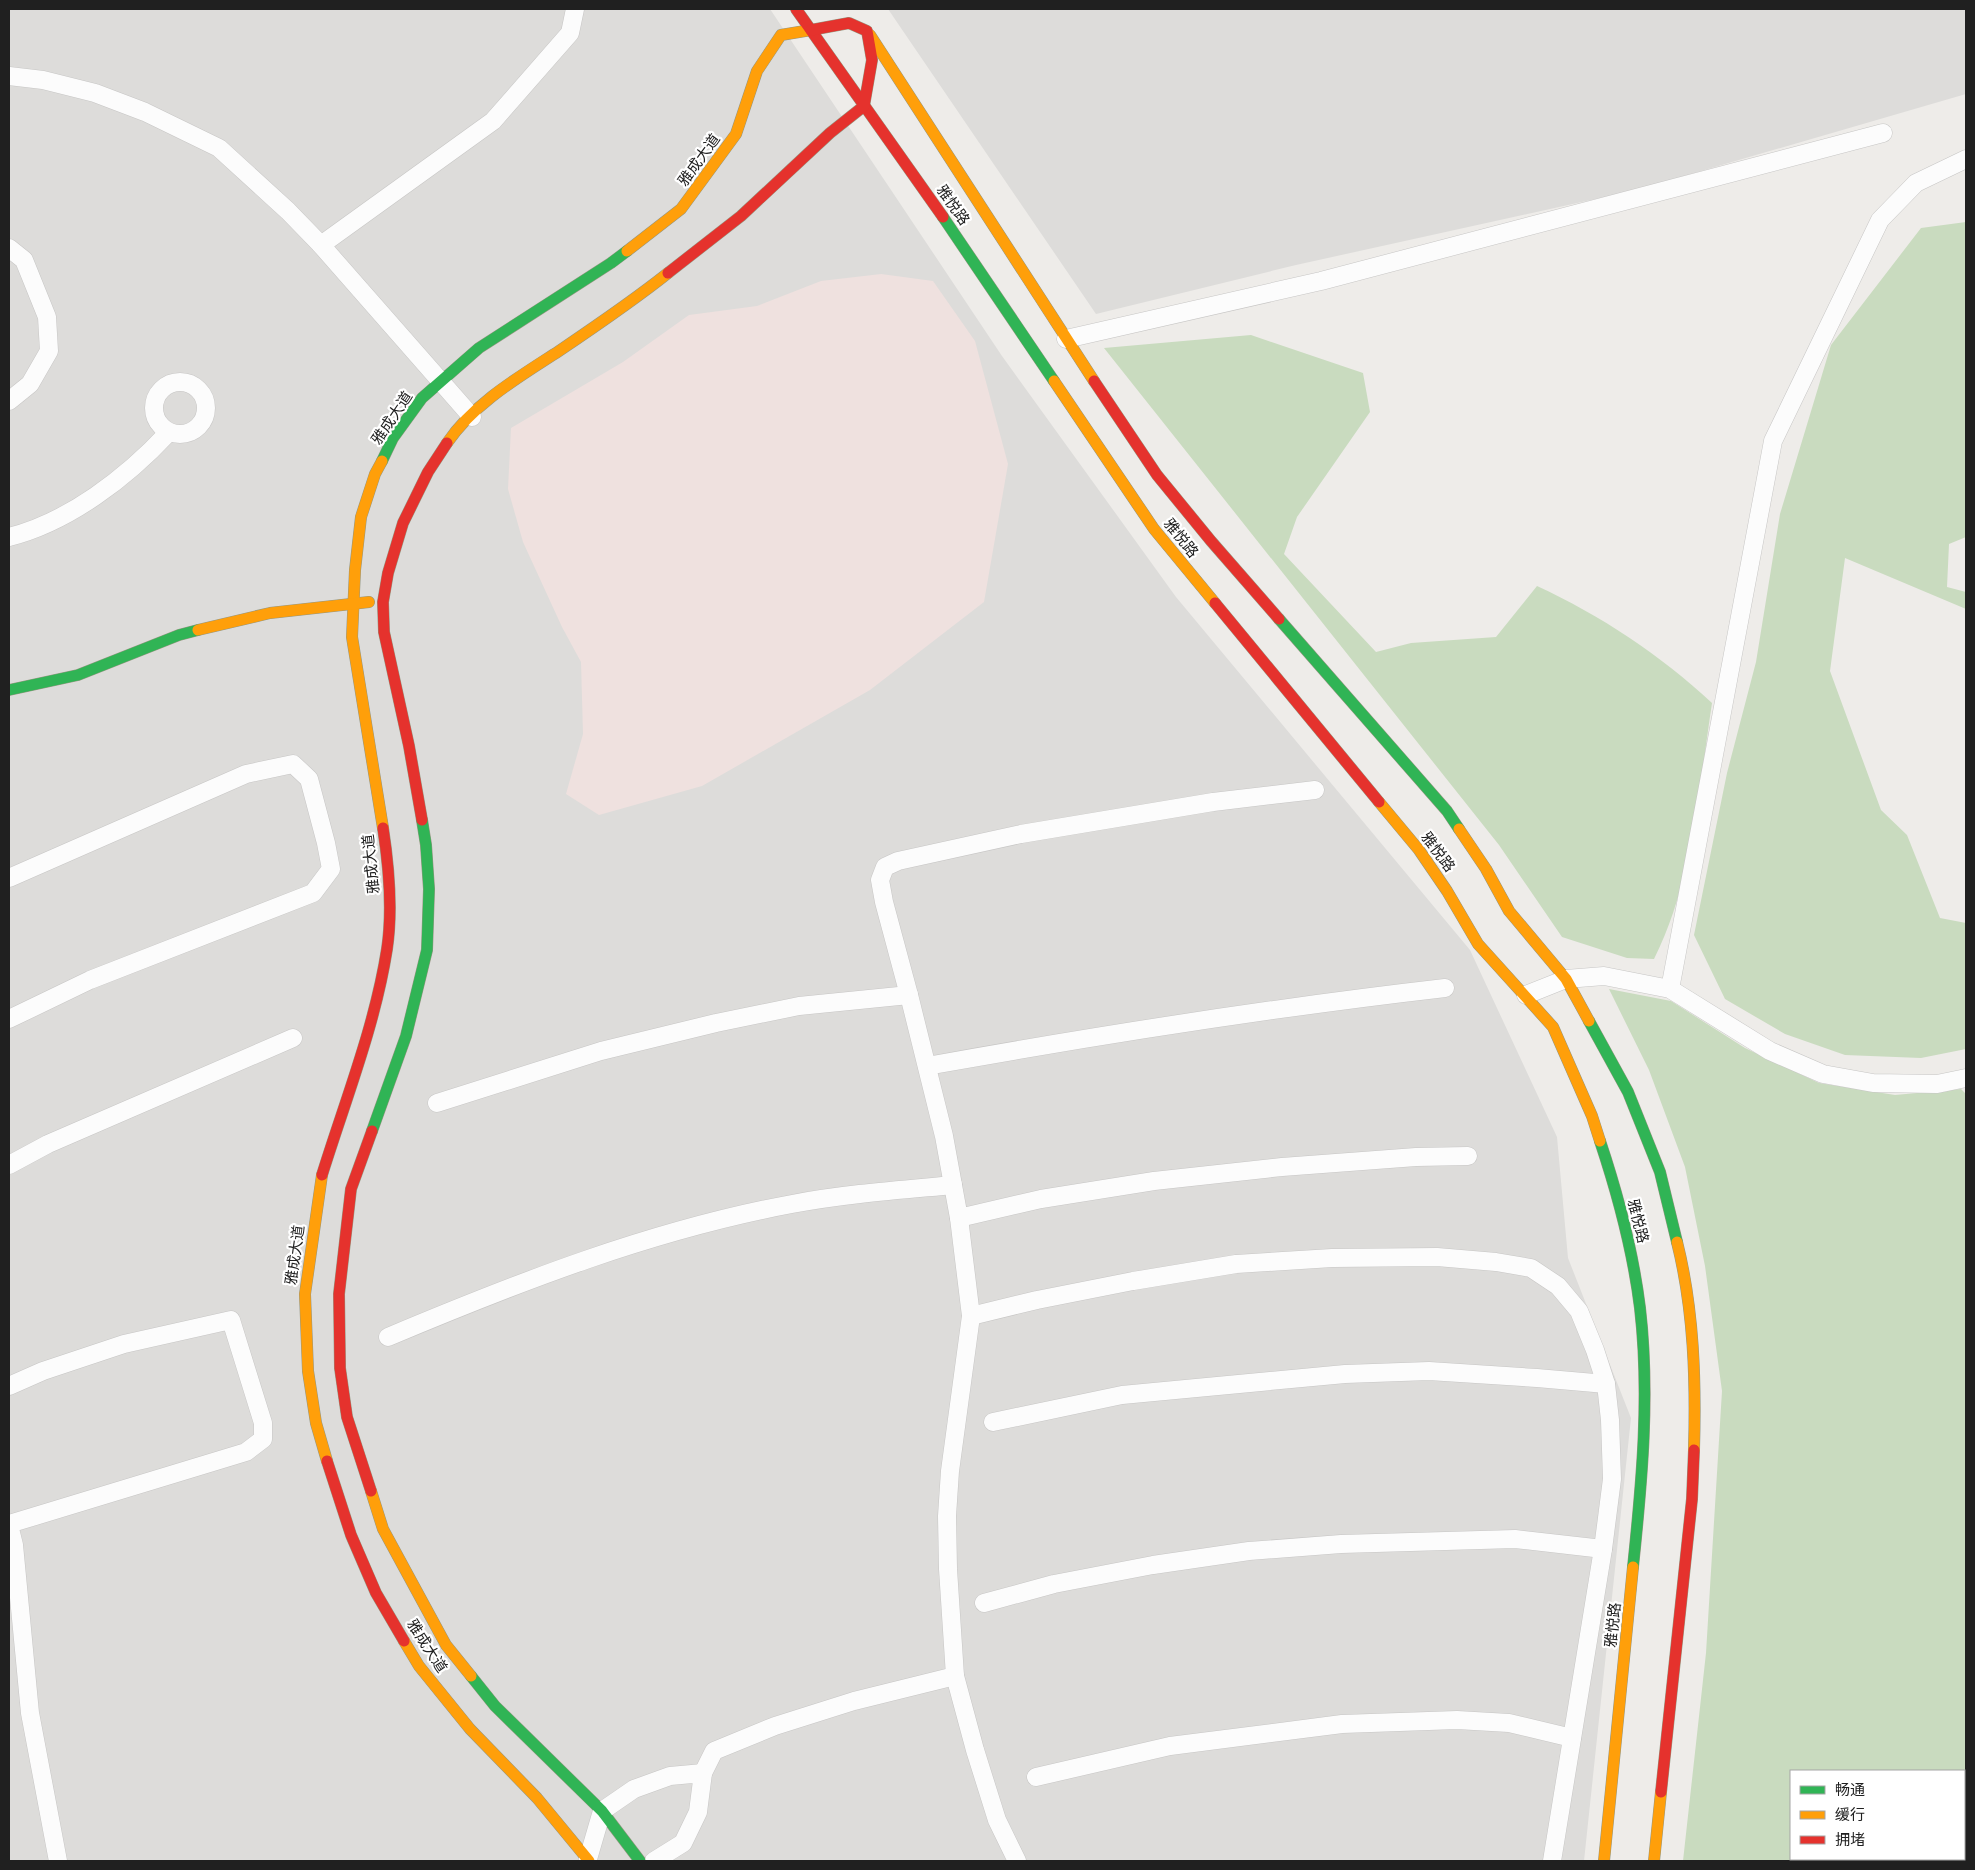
<svg xmlns="http://www.w3.org/2000/svg" width="1975" height="1870" viewBox="0 0 1975 1870" font-family="'Fira Sans','Noto Sans SC',sans-serif">
<rect width="100%" height="100%" fill="#eeece9"/>
<g fill="#dddcda">
<path d="M 9,9 L 770,9 L 1002,356 L 1176,597 L 1470,950 L 1557,1137 L 1568,1258 L 1631,1418 L 1584,1861 L 9,1861 Z"/>
<path d="M 888,9 L 1966,9 L 1966,94 L 1636,190 L 1296,265 L 1096,314 Z"/>
</g>
<path fill="#efe1df" d="M 881,274 L 933,281 L 975,341 L 1008,464 L 984,602 L 870,690 L 702,786 L 599,815 L 566,794 L 583,734 L 581,662 L 562,627 L 523,542 L 508,489 L 511,428 L 623,362 L 689,315 L 757,306 L 821,281 Z"/>
<g fill="#c9dbbf">
<path d="M 1966,222 L 1966,537 L 1949,544 L 1947,587 L 1966,592 L 1966,609 L 1845,558 L 1830,671 L 1881,810 L 1907,835 L 1940,918 L 1966,923 L 1966,1049 L 1921,1058 L 1845,1055 L 1785,1034 L 1725,999 L 1694,935 L 1727,773 L 1756,662 L 1780,514 L 1831,345 L 1921,228 Z"/>
<path d="M 1251,335 L 1363,373 L 1370,412 L 1297,517 L 1284,554 L 1376,652 L 1411,643 L 1496,637 L 1537,586 C 1600,615 1662,656 1712,703 C 1699,788 1693,882 1654,959 L 1627,958 L 1562,937 L 1499,845 L 1104,348 Z"/>
<path d="M 1609,989 L 1671,1001 L 1745,1048 L 1819,1083 L 1895,1095 L 1961,1089 L 1966,1094 L 1966,1816 L 1964,1818 L 1964,1771 L 1791,1771 L 1791,1859 L 1904,1859 L 1900,1861 L 1683,1861 L 1706,1653 L 1722,1391 L 1705,1266 L 1685,1167 L 1649,1070 Z"/>
</g>
<g fill="none" stroke-linecap="round" stroke-linejoin="round">
<defs>
<g id="street">
<path d="M 9,76 L 43,80 L 95,93 L 145,112 L 219,148 L 288,211 L 321,245 L 472,417"/>
<path d="M 321,245 L 493,121 L 570,33 L 575,9"/>
<path d="M 9,248 L 24,260 L 47,317 L 49,351 L 30,384 L 9,401"/>
<path d="M 1066,339 L 1321,281 L 1883,133"/>
<circle cx="180" cy="408" r="26"/>
<path d="M 9,537 C 69,522 127,477 168,433"/>
<path d="M 9,878 L 246,774 L 293,764 L 309,779 L 326,843 L 331,869 L 313,893 L 90,980 L 9,1019"/>
<path d="M 1670,989 L 1773,441 L 1880,220 L 1916,183 L 1966,159"/>
<path d="M 1526,995 L 1566,979 L 1604,976 L 1670,989 L 1770,1051 L 1823,1074 L 1873,1083 L 1937,1084 L 1966,1078"/>
<path d="M 927,1066 C 1099,1035 1271,1008 1445,988"/>
<path d="M 437,1103 L 601,1051 L 716,1023 L 799,1006 L 909,995"/>
<path d="M 9,1165 L 48,1144 L 293,1038"/>
<path d="M 959,1218 L 1041,1199 L 1154,1181 L 1282,1167 L 1416,1157 L 1468,1156"/>
<path d="M 971,1316 L 1037,1300 L 1133,1281 L 1236,1264 L 1332,1258 L 1437,1257 L 1496,1262 L 1531,1268 L 1558,1286 L 1579,1311 L 1595,1350 L 1606,1384 L 1610,1420 L 1612,1479 L 1603,1549 L 1552,1861"/>
<path d="M 388,1337 C 519,1282 652,1230 792,1204 C 845,1194 900,1190 953,1185"/>
<path d="M 9,1386 L 43,1371 L 124,1344 L 231,1320 L 263,1423 L 263,1439 L 246,1452 L 9,1524"/>
<path d="M 993,1422 L 1122,1395 L 1345,1374 L 1429,1371 L 1537,1378 L 1606,1384"/>
<path d="M 9,1525 L 14,1545 L 30,1713 L 58,1861"/>
<path d="M 984,1603 L 1054,1584 L 1153,1565 L 1249,1551 L 1341,1544 L 1515,1539 L 1603,1549"/>
<path d="M 703,1773 L 714,1751 L 775,1726 L 854,1701 L 955,1676"/>
<path d="M 1036,1777 L 1170,1746 L 1342,1724 L 1457,1720 L 1509,1723 L 1572,1738"/>
<path d="M 588,1859 L 602,1811 L 634,1789 L 670,1776 L 703,1773 L 698,1812 L 683,1843 L 654,1861"/>
<path d="M 1017,1861 L 997,1820 L 975,1750 L 955,1676 L 948,1569 L 947,1516 L 950,1471 L 971,1316 L 959,1218 L 944,1136 L 909,995 L 884,902 L 880,880 L 885,867 L 898,861 L 1021,834 L 1213,802 L 1315,790"/>
</g>
<g id="fast">
<path d="M 943,217 L 1054,381"/>
<path d="M 382,461 L 393,438 L 422,398 L 479,348 L 611,263 L 627,251"/>
<path d="M 1279,619 L 1447,811 L 1459,829"/>
<path d="M 9,690 L 78,675 L 179,635 L 198,630"/>
<path d="M 1589,1021 L 1628,1092 L 1660,1172 L 1677,1242"/>
<path d="M 372,1131 L 406,1036 L 427,950 L 429,889 L 426,845 L 422,820"/>
<path d="M 1600,1141 C 1618,1195 1633,1251 1640,1308 C 1650,1394 1642,1481 1633,1567"/>
<path d="M 471,1676 L 495,1706 L 602,1811 L 640,1861"/>
</g>
<g id="slow">
<path d="M 870,35 L 1094,381"/>
<path d="M 627,251 L 681,209 L 736,134 L 757,71 L 781,35 L 811,30"/>
<path d="M 1054,381 L 1154,529 L 1215,603"/>
<path d="M 447,443 C 474,403 519,377 559,351 C 596,326 633,301 668,273"/>
<path d="M 382,461 L 375,474 L 361,517 L 355,570 L 352,637 L 383,828"/>
<path d="M 198,630 L 270,613 L 369,602"/>
<path d="M 1379,802 L 1419,850 L 1447,891 L 1478,944 L 1553,1027 L 1592,1116 L 1600,1141"/>
<path d="M 1459,829 L 1486,869 L 1509,911 L 1566,979 L 1589,1021"/>
<path d="M 322,1175 L 305,1294 L 308,1371 L 316,1423 L 327,1461"/>
<path d="M 1677,1242 C 1694,1310 1696,1381 1694,1450"/>
<path d="M 371,1491 L 383,1529 L 446,1645 L 471,1676"/>
<path d="M 404,1641 L 419,1666 L 470,1729 L 537,1798 L 589,1861"/>
<path d="M 1604,1861 L 1633,1567"/>
<path d="M 1654,1861 L 1661,1792"/>
</g>
<g id="jam">
<path d="M 796,9 L 943,217"/>
<path d="M 668,273 L 741,216 L 830,133 L 864,106 L 872,60 L 867,31 L 849,23 L 811,30"/>
<path d="M 1094,381 L 1157,475 L 1211,541 L 1279,619"/>
<path d="M 1215,603 L 1379,802"/>
<path d="M 422,820 L 409,746 L 384,632 L 383,602 L 388,573 L 403,523 L 428,472 L 447,443"/>
<path d="M 322,1175 C 345,1101 375,1026 387,949 C 393,909 389,867 383,828"/>
<path d="M 327,1461 L 351,1535 L 376,1593 L 404,1641"/>
<path d="M 371,1491 L 347,1417 L 340,1368 L 339,1294 L 351,1189 L 372,1131"/>
<path d="M 1661,1792 L 1692,1499 L 1694,1450"/>
</g>
</defs>
<use href="#street" stroke="#c7c6c5" stroke-width="19"/>
<use href="#fast" stroke="#959781" stroke-width="12"/>
<use href="#slow" stroke="#959781" stroke-width="12"/>
<use href="#jam" stroke="#959781" stroke-width="12"/>
<use href="#street" stroke="#fcfcfc" stroke-width="18"/>
<use href="#fast" stroke="#30b455" stroke-width="11"/>
<use href="#slow" stroke="#ff9f0a" stroke-width="11"/>
<use href="#jam" stroke="#e5322d" stroke-width="11"/>
</g>
<g text-anchor="middle" stroke-width="4.5" stroke-linejoin="round" paint-order="stroke">
<g font-size="15" fill="#202020" stroke="#fff">
<text transform="translate(699 160) rotate(-54)" y="5">雅成大道</text>
<text transform="translate(953 205) rotate(55)" y="5">雅悦路</text>
<text transform="translate(392 418) rotate(-56)" y="5">雅成大道</text>
<text transform="translate(1181 538) rotate(51)" y="5">雅悦路</text>
<text transform="translate(1438 852) rotate(53)" y="5">雅悦路</text>
<text transform="translate(371 864) rotate(-96)" y="5">雅成大道</text>
<text transform="translate(1638 1221) rotate(76)" y="5">雅悦路</text>
<text transform="translate(295 1255) rotate(-82)" y="5">雅成大道</text>
<text transform="translate(1613 1625) rotate(-84)" y="5">雅悦路</text>
<text transform="translate(427 1646) rotate(57)" y="5">雅成大道</text>
</g>
</g>
<rect width="1975" height="1870" fill="none" stroke="#202020" stroke-width="20"/>
<rect x="1790" y="1770" width="175" height="90" fill="#ffffff" stroke="#a6a6a6"/>
<rect x="1800" y="1786" width="25" height="8" fill="#30b455" stroke="#a6a6a6"/>
<text x="1835" y="1795" font-size="15" fill="#202020">畅通</text>
<rect x="1800" y="1811" width="25" height="8" fill="#ff9f0a" stroke="#a6a6a6"/>
<text x="1835" y="1820" font-size="15" fill="#202020">缓行</text>
<rect x="1800" y="1836" width="25" height="8" fill="#e5322d" stroke="#a6a6a6"/>
<text x="1835" y="1845" font-size="15" fill="#202020">拥堵</text>
</svg>
